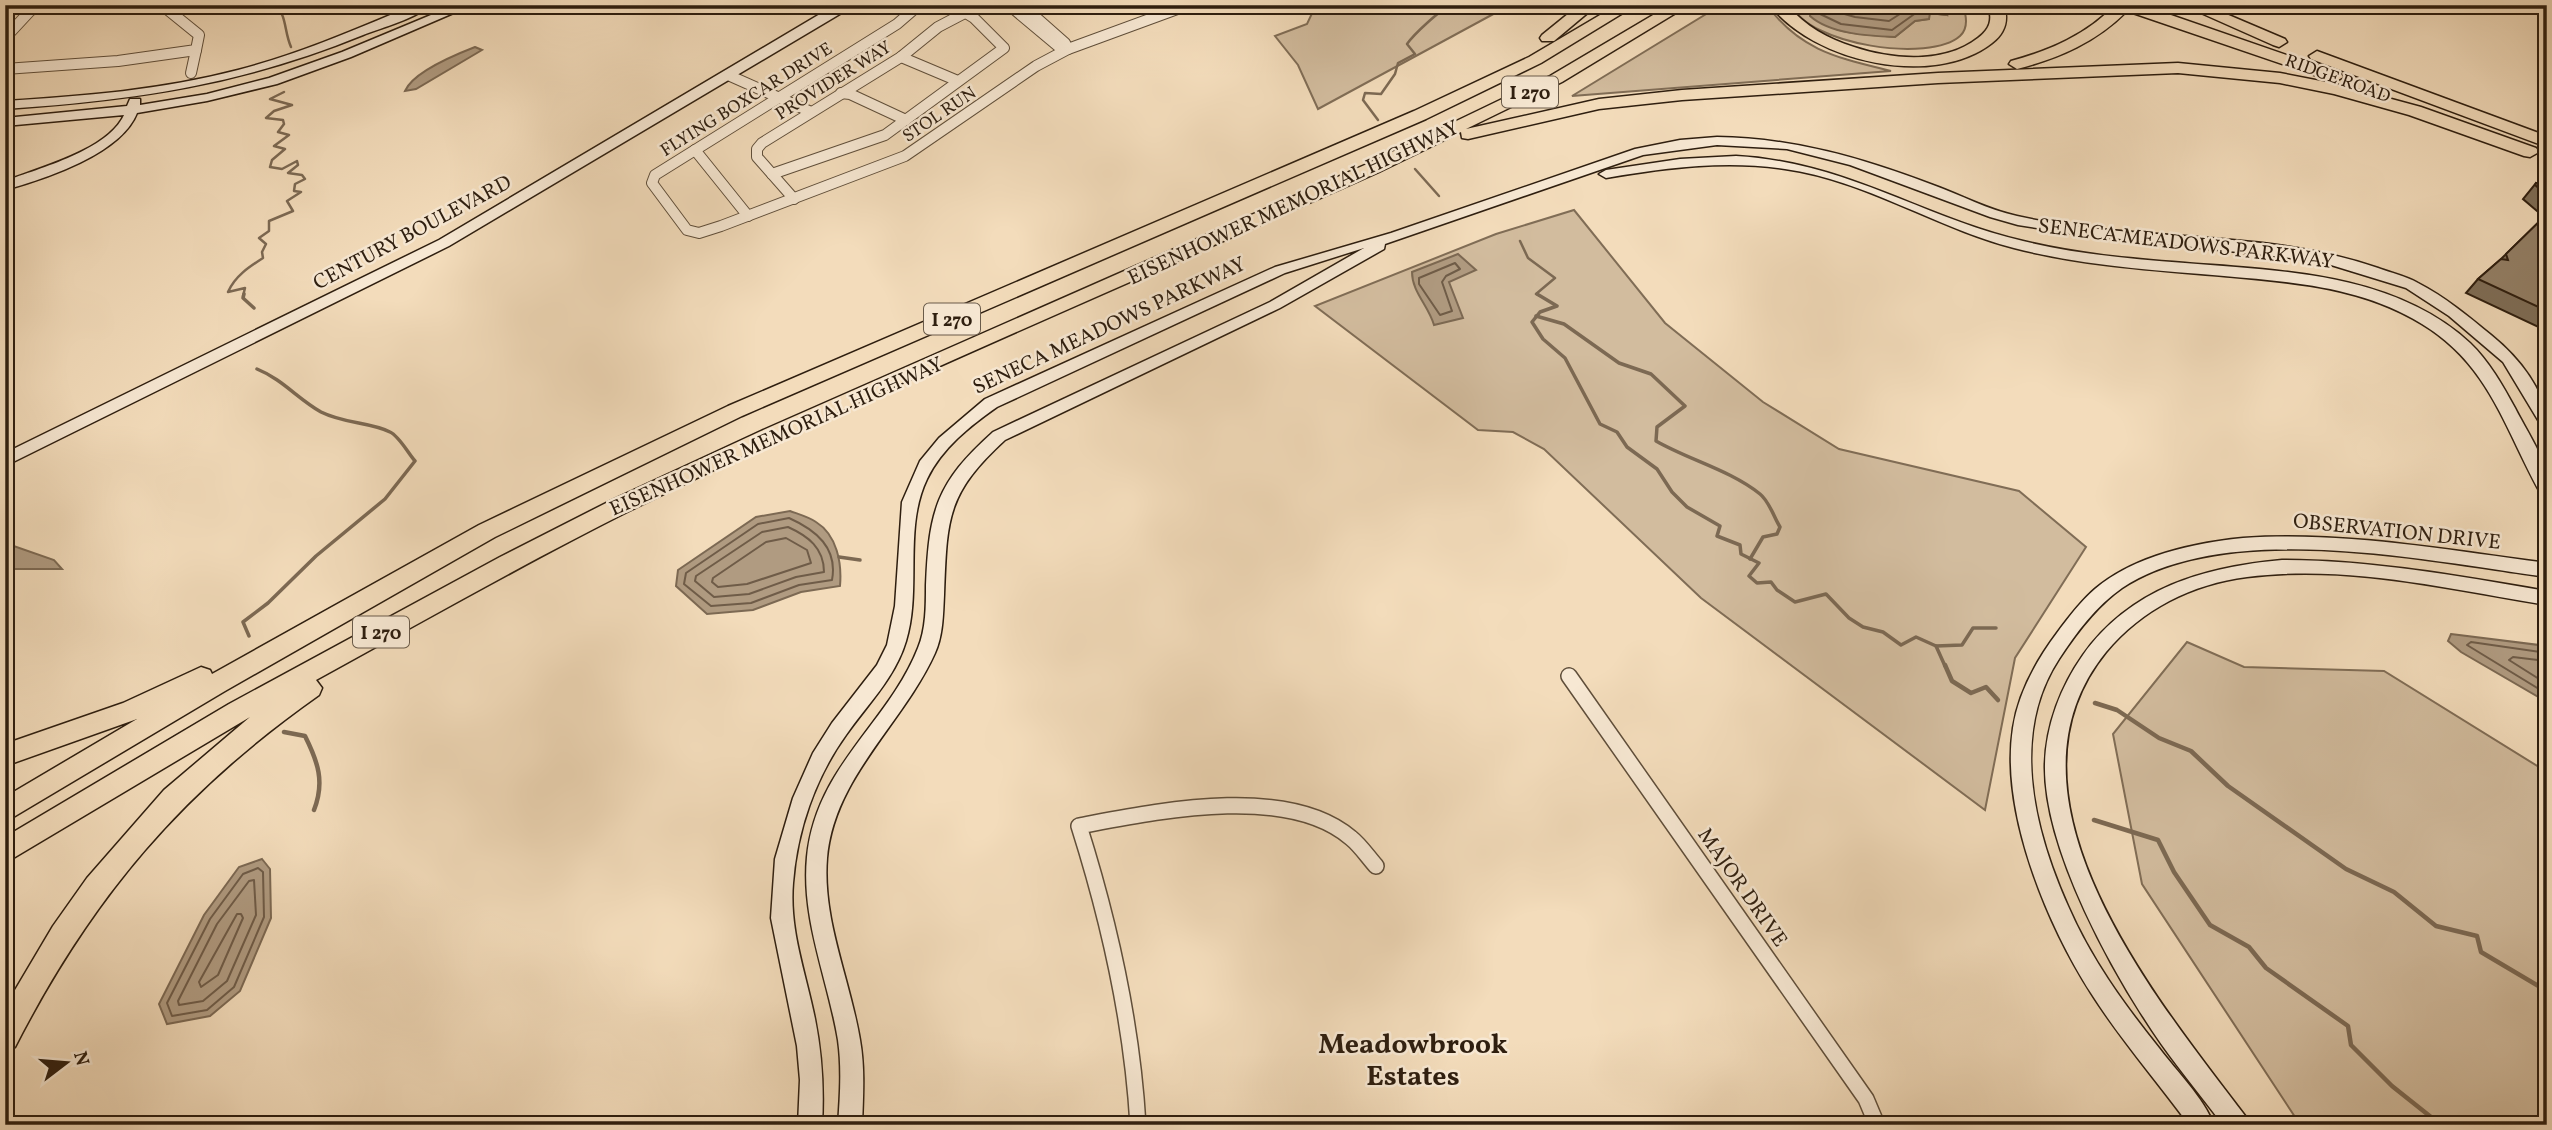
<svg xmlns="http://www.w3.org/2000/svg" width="2552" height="1130" viewBox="0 0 2552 1130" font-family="Vollkorn,serif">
<rect width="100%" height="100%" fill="#f3dcbb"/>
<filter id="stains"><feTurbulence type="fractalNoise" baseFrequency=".00286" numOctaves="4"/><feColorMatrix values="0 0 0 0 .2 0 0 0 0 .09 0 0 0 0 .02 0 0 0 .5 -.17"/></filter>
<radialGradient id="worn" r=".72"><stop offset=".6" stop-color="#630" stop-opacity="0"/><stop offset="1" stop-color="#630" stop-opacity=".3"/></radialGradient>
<g fill="#d2bc9e" stroke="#806d56" stroke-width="2">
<path d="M 1316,5 L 1510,5 L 1318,109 L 1298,65 L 1275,36 L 1307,24 Z"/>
<path d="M 1721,5 L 1767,5 C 1800,51 1839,58 1891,71 L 1572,96 Z"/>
<path d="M 1792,5 L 1811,5 L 1809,9 C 1826,36 1866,34 1895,37 L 1915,21 L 1929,19 L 1929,13 L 1947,15 L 1946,12 L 1929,5 L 1963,5 C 1966,15 1969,28 1960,36 C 1930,63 1808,45 1792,5 Z"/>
<path d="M 1574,210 L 1665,323 L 1763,402 L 1839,449 L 2019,491 L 2086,547 L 2015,658 L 1985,810 L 1701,598 L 1544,449 L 1513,432 L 1478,430 L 1315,306 L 1496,234 Z"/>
<path d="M 2187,642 L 2244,667 L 2384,671 L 2547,772 L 2547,1125 L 2299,1123 L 2142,884 L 2113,734 Z"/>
</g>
<g fill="#b09b81" stroke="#7c6953" stroke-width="2">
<path d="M 1811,5 L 1929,5 L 1946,12 L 1947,15 L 1930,13 L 1929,19 L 1915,21 L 1895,37 C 1869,36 1830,34 1810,16 Z"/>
<path d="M 475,47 L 482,50 L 416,89 L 405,91 C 413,72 457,54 475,47 Z"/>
<path d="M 1458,254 L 1476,270 L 1449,282 L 1463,318 L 1434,325 C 1428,305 1412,292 1412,272 Z"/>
<path d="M 790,511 C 798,514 809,517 816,522 C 837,535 842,563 840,586 L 801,592 L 753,610 L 707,614 L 676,586 L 678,570 L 756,517 Z"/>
<path d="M 5,543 L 54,560 L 62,569 L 5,569 Z"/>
<path d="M 2451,634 L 2547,646 L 2547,702 L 2461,652 L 2448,641 Z"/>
<path d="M 262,859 L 270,869 L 271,918 L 240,991 L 210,1016 L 167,1024 L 159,1004 L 204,915 L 239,867 Z"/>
</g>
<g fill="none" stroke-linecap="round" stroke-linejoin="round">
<g stroke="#6f5c48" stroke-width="2">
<path d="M 1816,5 L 1816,12 L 1841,24 L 1892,30 L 1927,5"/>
<path d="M 1825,5 L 1827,9 L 1855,17 L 1889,21 L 1914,5"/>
<path d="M 1455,263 L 1460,269 L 1446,276 L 1442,282 L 1452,311 L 1440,315 L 1419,284 L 1419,278 Z"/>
<path d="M 789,518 C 816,530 838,548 832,580 L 799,585 L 751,603 L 711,606 L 684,584 L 686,573 L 758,524 Z"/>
<path d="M 788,527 C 808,536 824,548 824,572 L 796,577 L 749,594 L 714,597 L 695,581 L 696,576 L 762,532 Z"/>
<path d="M 786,538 L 807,550 L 811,563 L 747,584 L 718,587 L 712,582 L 713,578 L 766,542 Z"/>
<path d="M 2547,653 L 2471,642 L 2467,645 L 2547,694"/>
<path d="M 2547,661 L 2513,657 L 2509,660 L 2547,684"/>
<path d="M 258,868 L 263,872 L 264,917 L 234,987 L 207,1010 L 172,1016 L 167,1003 L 210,919 L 243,874 Z"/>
<path d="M 254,880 L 256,915 L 227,981 L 203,1001 L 179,1005 L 178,1001 L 217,924 L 249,881 Z"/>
<path d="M 237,914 L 241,914 L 243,918 L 218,975 L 201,987 L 199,982 Z"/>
</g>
<g stroke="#7c6953" stroke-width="2.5">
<path d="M 276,5 C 287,17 284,31 291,47"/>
<path d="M 1378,120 L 1363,100 L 1365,93 L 1381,94 L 1395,74 L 1398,63 L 1415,54 L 1407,44 C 1414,34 1441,9 1451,5"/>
<path d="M 1415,169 L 1439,196"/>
<path d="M 1520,241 L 1528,258 L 1555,278 L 1536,294 L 1540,296"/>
<path d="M 243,296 L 245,288 L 228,292 C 235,276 249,267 263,258 L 262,252 L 266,244 L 259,238 L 269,231 L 269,221 L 293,211 L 287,201 L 301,192 L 294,191 L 295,184 L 305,179 L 302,175 L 288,173 L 298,165 L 297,161 L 282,169 L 270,167 L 272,160 L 285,149 L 274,146 L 289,135 L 278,132 L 284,124 L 283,120 L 266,118 L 274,111 L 292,105 L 270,99 L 284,92"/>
</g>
<g stroke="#7c6953" stroke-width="3.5">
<path d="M 244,294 L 243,298 L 254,308"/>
<path d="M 1537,294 L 1557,306 L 1540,312 L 1532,322 L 1543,339 L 1565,358 L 1600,424 L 1617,432 L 1627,447 L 1657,469 L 1672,492 L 1687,507 L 1720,526 L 1717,536 L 1740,545 L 1741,554 L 1759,563 L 1749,576 L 1757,583 L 1771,582 L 1777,590 L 1795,602 L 1826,594 L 1849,618 L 1863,627 L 1883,632 L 1901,645 L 1916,637 L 1936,646 L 1962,645 L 1973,628 L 1996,628"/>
<path d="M 1536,316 L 1564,324 L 1619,363 L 1651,374 L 1685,406 L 1657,427 L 1656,441 C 1689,460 1730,470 1760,494 C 1769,501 1774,517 1780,527 L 1777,534 L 1763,537 L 1750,559"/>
<path d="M 839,557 L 860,560"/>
<path d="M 249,636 L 243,622 L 268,603 L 316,556 L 385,499 L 415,461 C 408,453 399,436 390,432 C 370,422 345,424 321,412 C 298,399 282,379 257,369"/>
<path d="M 1936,646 L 1945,666"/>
</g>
<g stroke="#7c6953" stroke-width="4.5">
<path d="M 1945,665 L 1952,681 L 1971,693 L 1986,687 L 1998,700"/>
<path d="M 2095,703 L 2117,710 L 2159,738 L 2191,751 L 2228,786 L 2346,869 L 2394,892 L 2436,926 L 2477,936 L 2481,952 L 2547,991"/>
<path d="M 284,732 L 305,736 C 318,762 325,782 314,810"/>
<path d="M 2094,820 L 2158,840 L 2174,872 L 2210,925 L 2249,947 L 2266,968 L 2348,1026 L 2351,1045 L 2392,1086 L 2441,1125"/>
</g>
<defs>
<g id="street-far1">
<path d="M 61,5 L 89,5"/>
<path d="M 919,5 L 897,24 L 655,175 L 652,183 L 687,230 L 699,233 L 721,226 L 905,156 L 1036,66 L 1068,49 L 1188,5"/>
<path d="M 1009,5 L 1059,47 L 1068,49 L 1065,43 L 1022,5"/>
<path d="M 2541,5 L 2547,10"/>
<path d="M 5,38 L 31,10 L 46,5"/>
<path d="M 901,57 L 958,81"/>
<path d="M 5,69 L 118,61 L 196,50 L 199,35 L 162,5"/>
<path d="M 191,73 L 196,50"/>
<path d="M 728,75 L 809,111"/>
<path d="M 841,93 L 850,94 L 906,120"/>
<path d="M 695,150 L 748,216"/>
<path d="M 772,174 L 885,135 L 1004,48 L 974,18 L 953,5"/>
<path d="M 794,199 L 757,157 L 757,149 L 762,143 L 901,57 L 938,27 L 980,5"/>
</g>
<g id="street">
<path d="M 1569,676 L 1866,1099 L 1877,1125"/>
<path d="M 1138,1125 C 1132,1022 1110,924 1079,826 C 1154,812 1287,783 1351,838 C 1360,845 1368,857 1376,866"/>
</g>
<g id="secondary">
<path d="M 414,5 L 431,5 C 414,19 384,27 363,35 C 240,85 137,100 5,109 L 5,101 C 84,96 162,90 238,70 C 299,54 357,29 414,5 Z"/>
<path d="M 455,5 L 472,5 L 351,57 L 277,84 L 207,101 L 137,113 C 121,154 45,179 5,190 L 5,181 C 40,168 108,150 124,115 L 5,126 L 5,118 L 127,106 L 130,99 L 140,99 L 140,105 L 207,94 L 269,78 L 342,52 Z"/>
<path d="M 840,5 L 855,5 L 449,246 L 5,466 L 5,453 L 439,240 L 820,14 Z"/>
<path d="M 1717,137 C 1793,138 1862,158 1933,185 C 1961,195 1988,210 2017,216 C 2136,243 2263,228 2378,268 C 2391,273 2406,276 2418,283 C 2445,297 2468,316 2491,335 C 2518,357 2547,391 2547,427 L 2541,425 L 2503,362 L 2449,316 L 2406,288 L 2318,261 L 2076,234 L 2018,225 L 1990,217 L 1850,165 L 1787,149 L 1717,145 L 1643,155 L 1385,244 L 1384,249 L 1280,308 L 1005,440 C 946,494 947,519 944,595 C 943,615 943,635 935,653 C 903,724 834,777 827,858 C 822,920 850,979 860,1040 C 865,1068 863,1097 862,1125 L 838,1125 C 840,1097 842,1068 838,1040 C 828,979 801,920 807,857 C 816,766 888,724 918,648 C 926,629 926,606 926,585 C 929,511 936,483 993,432 L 1270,302 L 1364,248 L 1285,273 L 997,407 C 970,426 942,448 927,479 C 903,529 922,589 906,641 C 895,678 867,705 846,735 C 815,778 797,831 793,883 C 789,931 806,973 815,1019 C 822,1054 824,1089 822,1125 L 798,1125 L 800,1080 L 797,1046 L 771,918 L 775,859 L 793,798 L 813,753 L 832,723 L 877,665 L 887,645 L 895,606 L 902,502 L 920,461 L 939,438 L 985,399 L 1275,267 L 1391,233 L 1635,149 L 1680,140 Z"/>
<path d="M 1736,156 C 1846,162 1921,217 2023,241 C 2076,254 2131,259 2185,263 C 2282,271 2394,273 2470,343 C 2489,361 2503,386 2515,408 C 2524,426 2544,457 2547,475 C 2548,482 2547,489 2547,496 L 2541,494 C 2505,430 2490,365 2422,324 C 2362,287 2293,282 2224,276 C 2154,270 2083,266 2014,248 C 1936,228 1865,180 1785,169 C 1724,160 1666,168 1606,178 L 1599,174 L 1606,170 L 1680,159 Z"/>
<path d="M 2243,538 C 2344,531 2447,550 2547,563 L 2547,577 C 2427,561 2228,518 2122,588 C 2096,606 2076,633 2059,659 C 2010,734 2034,830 2068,906 C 2091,959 2123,1003 2159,1048 C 2177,1072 2203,1097 2214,1125 L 2189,1125 C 2157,1081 2120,1039 2091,993 C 2047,924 2000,812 2013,728 C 2018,694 2036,661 2057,633 C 2068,618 2080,602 2095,589 C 2134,556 2193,543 2243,538 Z"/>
<path d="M 2282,560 C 2371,560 2458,576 2547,591 L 2547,605 C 2449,589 2347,564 2247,577 C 2192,584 2142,609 2106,652 C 1988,797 2158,1001 2246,1117 L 2249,1125 L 2223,1125 C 2203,1098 2181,1072 2162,1045 C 2114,976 2043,849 2045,764 C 2046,725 2061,686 2083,655 C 2131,588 2204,567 2282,560 Z"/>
</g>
<g id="highway">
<path d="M 1579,5 L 1597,5 L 1554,41 L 1542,41 L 1540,38 L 1542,35 Z"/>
<path d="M 1617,5 L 1636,5 L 1541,63 L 1426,119 L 742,416 L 495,537 L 225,691 L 5,822 L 5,797 L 137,719 L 5,766 L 5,744 L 123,703 L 201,667 L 210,670 L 212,674 L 479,525 L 728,406 L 1414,111 L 1529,57 Z"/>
<path d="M 1670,5 L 1689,5 L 1562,82 L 1466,129 L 1599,99 L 1682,90 L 1938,73 L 2178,63 L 2280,73 L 2336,84 L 2421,107 L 2536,148 L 2539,152 L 2530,157 L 2524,156 L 2409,115 L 2334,94 L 2280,83 L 2178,73 L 1938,83 L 1682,100 L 1599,109 L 1468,139 L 1462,138 L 1461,132 L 1379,172 C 1129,284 875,390 629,511 C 523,564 420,623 316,680 L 322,688 L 319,695 C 181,792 92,897 15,1047 L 5,1051 L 5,1007 L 53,926 L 87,878 L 164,790 L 250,717 L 5,863 L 5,837 L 229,704 L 500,557 L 612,500 L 761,431 L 1367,164 L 1550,76 Z"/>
<path d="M 1770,5 L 1787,5 C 1805,26 1828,39 1854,47 C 1893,60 1945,64 1978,38 C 1990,29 1993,20 1988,5 L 2004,5 C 2009,21 2005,33 1992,43 C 1933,89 1814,62 1770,5 Z"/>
<path d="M 2115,5 L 2142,5 L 2341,74 L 2343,77 L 2335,82 L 2329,80 L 2127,11 C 2096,42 2060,58 2017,69 L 2009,64 L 2011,61 C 2051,50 2086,35 2115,5 Z"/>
<path d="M 2183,5 L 2205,5 L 2285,39 L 2287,42 L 2279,47 L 2273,45 Z"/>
<path d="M 2317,51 L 2547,136 L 2547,147 L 2311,59 L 2309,56 Z"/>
</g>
</defs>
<use href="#street-far1" stroke="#5f4e3a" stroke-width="12"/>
<use href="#street" stroke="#5f4e3a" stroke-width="18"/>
<use href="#secondary" stroke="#2e1e0f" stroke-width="3"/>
<use href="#highway" stroke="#2e1e0f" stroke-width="3"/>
<use href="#street-far1" stroke="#f7e8d3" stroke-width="10"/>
<use href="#street" stroke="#f7e8d3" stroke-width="15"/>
<use href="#secondary" fill="#f7e8d3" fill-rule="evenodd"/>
<use href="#highway" fill="#f3dcbb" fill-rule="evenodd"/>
</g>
<path fill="#7f6f59" stroke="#2e1e0f" stroke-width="2" d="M 2536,183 L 2547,188 L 2547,331 L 2466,293 L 2478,279 L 2501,259 L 2544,217 L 2523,199 Z"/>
<g fill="#948168" stroke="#2e1e0f" stroke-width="2">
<path d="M 2536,183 L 2547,188 L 2547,195 L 2535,185 Z"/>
<path d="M 2547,214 L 2547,311 L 2478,279 L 2501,259 L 2508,260 L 2506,254 Z"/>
</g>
<g text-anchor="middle" stroke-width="5" stroke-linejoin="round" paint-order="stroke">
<g font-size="18" fill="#2e1e0f" stroke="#f7e8d3">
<text transform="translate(2338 78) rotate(20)" y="6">RIDGE ROAD</text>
<text transform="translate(833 80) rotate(-32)" y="6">PROVIDER WAY</text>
<text transform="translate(746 99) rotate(-32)" y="6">FLYING BOXCAR DRIVE</text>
<text transform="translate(939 114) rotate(-34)" y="6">STOL RUN</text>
</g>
<g fill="#f7e8d3" stroke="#6a5b4a" stroke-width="2">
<rect x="1502" y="76.5" width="56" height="31" rx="5"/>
<rect x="924" y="303.5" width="56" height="31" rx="5"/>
<rect x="353" y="616.5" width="56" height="31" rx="5"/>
</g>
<g font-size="19" font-weight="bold" fill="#2e1e0f">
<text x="1530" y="99">I 270</text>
<text x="952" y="326">I 270</text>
<text x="381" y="639">I 270</text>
</g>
<g font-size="21" fill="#2e1e0f" stroke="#f7e8d3">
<text transform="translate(1293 202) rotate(-25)" y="7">EISENHOWER MEMORIAL HIGHWAY</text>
<text transform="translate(412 232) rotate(-28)" y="7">CENTURY BOULEVARD</text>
<text transform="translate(2186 243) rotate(7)" y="7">SENECA MEADOWS PARKWAY</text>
<text transform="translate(1109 325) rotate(-25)" y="7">SENECA MEADOWS PARKWAY</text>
<text transform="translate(776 436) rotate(-24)" y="7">EISENHOWER MEMORIAL HIGHWAY</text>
<text transform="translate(2397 531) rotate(6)" y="7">OBSERVATION DRIVE</text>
<text transform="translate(1743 887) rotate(55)" y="7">MAJOR DRIVE</text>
</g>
<g font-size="28" font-weight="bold" fill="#2e1e0f" stroke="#f7e8d3">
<text x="1413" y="1053">Meadowbrook<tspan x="1413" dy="32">Estates</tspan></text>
</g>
</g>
<rect width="2552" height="1130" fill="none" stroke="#f3dcbb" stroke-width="28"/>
<rect x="7" y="7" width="2538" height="1116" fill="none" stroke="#2e1e0f" stroke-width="3.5"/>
<rect x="14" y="14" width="2524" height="1102" fill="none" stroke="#2e1e0f" stroke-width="2"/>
<g transform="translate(66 1063) rotate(74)" stroke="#f7e8d3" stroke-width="5" paint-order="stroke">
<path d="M0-5L12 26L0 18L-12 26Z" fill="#2e1e0f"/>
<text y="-10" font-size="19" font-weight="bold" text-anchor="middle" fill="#2e1e0f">N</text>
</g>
<rect width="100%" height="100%" filter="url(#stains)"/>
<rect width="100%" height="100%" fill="url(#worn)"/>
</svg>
